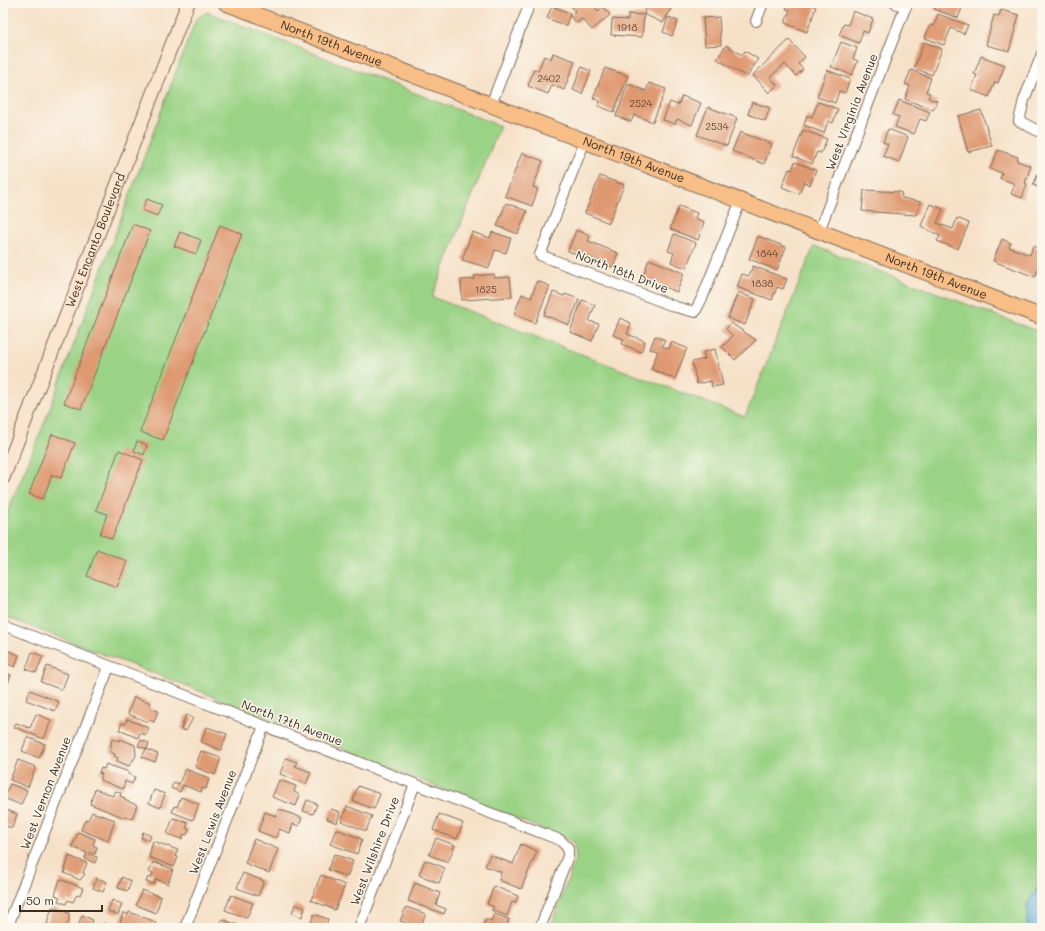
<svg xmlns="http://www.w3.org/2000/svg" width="1045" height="931" viewBox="0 0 1045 931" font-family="Mali,sans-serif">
<rect width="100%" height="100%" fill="#fbf7ec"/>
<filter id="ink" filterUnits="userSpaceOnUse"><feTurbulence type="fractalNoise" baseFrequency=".025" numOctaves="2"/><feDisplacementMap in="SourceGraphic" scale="8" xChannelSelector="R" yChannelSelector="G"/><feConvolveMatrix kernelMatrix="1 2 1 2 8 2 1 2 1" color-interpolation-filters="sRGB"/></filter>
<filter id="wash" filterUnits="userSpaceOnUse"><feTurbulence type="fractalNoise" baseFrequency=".012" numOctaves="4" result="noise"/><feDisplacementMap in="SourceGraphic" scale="16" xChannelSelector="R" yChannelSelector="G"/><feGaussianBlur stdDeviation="0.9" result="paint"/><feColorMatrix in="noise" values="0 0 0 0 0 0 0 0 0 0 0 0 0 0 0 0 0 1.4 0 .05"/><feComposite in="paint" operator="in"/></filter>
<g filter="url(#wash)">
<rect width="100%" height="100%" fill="#f6e1c8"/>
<path fill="#9bd386" stroke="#6b7e52" d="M 207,12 L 500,126 L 432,297 L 745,417 L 814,246 L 1042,333 L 1042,928 L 550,928 L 576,858 L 574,842 L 187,686 L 3,616 L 3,523 L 42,429 L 194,24 L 196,19 Z"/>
<path fill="#5facd8" stroke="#4d6b7b" d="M 1042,881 L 1042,928 L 1027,928 L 1027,904 Z"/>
<g id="blocks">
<g fill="#df9971">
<path d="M 574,3 L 592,3 L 598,11 L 603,7 L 610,15 L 592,30 L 582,19 L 576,23 L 570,16 L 575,11 L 571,6 Z"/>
<path d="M 648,3 L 676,3 L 675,6 L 673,5 L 663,23 L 644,14 Z"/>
<path d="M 788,3 L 807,3 L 816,7 L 807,32 L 785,23 L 790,10 L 786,9 Z"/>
<path d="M 936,3 L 964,3 L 958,18 L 934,9 Z"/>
<path d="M 552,6 L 570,13 L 566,26 L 547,18 Z"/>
<path d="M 1001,10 L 1019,15 L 1009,51 L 986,45 L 994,15 L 999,16 Z"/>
<path d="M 853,11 L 873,19 L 868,33 L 863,31 L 859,43 L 839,35 L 844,24 L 848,25 Z"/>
<path d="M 628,14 L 644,15 L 642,37 L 611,35 L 612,19 L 628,20 Z"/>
<path d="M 938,14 L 968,25 L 964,34 L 951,28 L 944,45 L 925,38 L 930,25 L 934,26 Z"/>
<path d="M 668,17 L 678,21 L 672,36 L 663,32 Z"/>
<path d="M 719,17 L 721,45 L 705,46 L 703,18 Z"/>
<path d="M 789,40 L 805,57 L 798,64 L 803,69 L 796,76 L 785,64 L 770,77 L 777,85 L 769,93 L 753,75 Z"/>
<path d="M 841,42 L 857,48 L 853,59 L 858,61 L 852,75 L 831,67 Z"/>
<path d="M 924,42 L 942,49 L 932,75 L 914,68 Z"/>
<path d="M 726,45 L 742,55 L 745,51 L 758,59 L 747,77 L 717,59 Z"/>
<path d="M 553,53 L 575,61 L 564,90 L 552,85 L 548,94 L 528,86 L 534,69 L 538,71 L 544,56 L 551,59 Z"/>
<path d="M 981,56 L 1005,65 L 998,83 L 995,82 L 989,97 L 971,90 L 977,75 L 974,74 Z"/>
<path d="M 581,67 L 591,71 L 582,94 L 573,90 Z"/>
<path d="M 605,68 L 628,76 L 614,112 L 598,106 L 600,101 L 593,98 Z"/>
<path d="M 827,70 L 850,79 L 845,93 L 839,91 L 835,103 L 817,97 Z"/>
<path d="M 911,70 L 931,78 L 926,92 L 930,93 L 928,98 L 937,101 L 933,110 L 905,99 L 910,86 L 905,84 Z"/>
<path d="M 649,83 L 666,89 L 653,122 L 634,115 L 631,122 L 616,116 L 628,84 L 646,91 Z"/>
<path d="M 682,96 L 701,103 L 692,125 L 677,119 L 675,124 L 663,120 L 670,102 L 678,105 Z"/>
<path d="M 899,100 L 930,112 L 926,121 L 920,119 L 914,134 L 895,127 L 899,117 L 893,115 Z"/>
<path d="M 752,102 L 770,108 L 765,121 L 748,114 Z"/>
<path d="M 818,102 L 838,109 L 833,123 L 828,121 L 824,133 L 804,125 L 807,115 L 812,117 Z"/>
<path d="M 708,107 L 737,118 L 727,146 L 697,135 Z"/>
<path d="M 981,110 L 992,146 L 968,152 L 958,116 Z"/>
<path d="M 888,129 L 908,137 L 899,162 L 883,156 L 888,144 L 883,142 Z"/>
<path d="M 803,130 L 827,139 L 821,153 L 817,152 L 812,164 L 793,156 Z"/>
<path d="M 740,132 L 772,144 L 764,164 L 732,151 Z"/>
<path d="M 998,150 L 1018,157 L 1017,161 L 1031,166 L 1025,183 L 1027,184 L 1022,198 L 1011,194 L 1015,184 L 1000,178 L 1002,173 L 990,169 Z"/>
<path d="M 522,153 L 543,161 L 533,187 L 538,189 L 532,206 L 505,196 Z"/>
<path d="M 795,162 L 816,170 L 810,185 L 804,182 L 799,194 L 782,187 L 789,169 L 792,170 Z"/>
<path d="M 1040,169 L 1042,169 L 1042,189 L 1033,185 Z"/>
<path d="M 600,176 L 624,185 L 609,223 L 585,213 Z"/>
<path d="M 864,190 L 901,192 L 902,198 L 921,202 L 916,215 L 862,211 Z"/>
<path d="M 147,199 L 162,205 L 157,216 L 142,210 Z"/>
<path d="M 506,203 L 527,211 L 518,234 L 497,226 Z"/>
<path d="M 930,204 L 943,209 L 937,223 L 953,229 L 957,218 L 969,223 L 958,249 L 937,241 L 940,236 L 921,226 Z"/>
<path d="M 679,206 L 697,213 L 695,218 L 704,222 L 698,240 L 670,229 Z"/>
<path d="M 133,224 L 150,231 L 81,409 L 64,403 Z"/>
<path d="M 220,225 L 242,234 L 163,440 L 140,432 Z"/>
<path d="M 576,230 L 590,235 L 588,241 L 618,253 L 613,267 L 568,251 Z"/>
<path d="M 180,232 L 201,240 L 196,254 L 174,246 Z"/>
<path d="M 472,232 L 490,238 L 492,232 L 511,238 L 506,253 L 495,250 L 489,268 L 462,260 Z"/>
<path d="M 674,234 L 696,243 L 686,268 L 671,262 L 674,253 L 668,251 Z"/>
<path d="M 758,236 L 786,247 L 777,270 L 749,259 Z"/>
<path d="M 1002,239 L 1011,243 L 1009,247 L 1030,255 L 1033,246 L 1042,250 L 1042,260 L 1035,277 L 993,261 Z"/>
<path d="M 649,259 L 684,273 L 677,292 L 642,278 Z"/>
<path d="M 753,266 L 787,279 L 783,289 L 777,287 L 772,300 L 737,287 L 742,274 L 749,276 Z"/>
<path d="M 494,274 L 495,278 L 510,277 L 512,297 L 462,300 L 461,280 L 475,279 L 474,276 Z"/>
<path d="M 537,281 L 550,286 L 535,323 L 514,314 L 522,294 L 531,298 Z"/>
<path d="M 553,292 L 564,296 L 565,294 L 579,299 L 569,325 L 544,315 Z"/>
<path d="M 738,292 L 755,299 L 745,325 L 728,318 Z"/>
<path d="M 582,300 L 595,305 L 589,321 L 599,324 L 592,341 L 570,332 Z"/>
<path d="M 620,318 L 631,323 L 627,334 L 645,341 L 641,352 L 622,344 L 624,339 L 613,335 Z"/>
<path d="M 731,323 L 756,340 L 735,360 L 722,347 L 733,336 L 726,329 Z"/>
<path d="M 655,336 L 665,340 L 662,346 L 669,349 L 671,342 L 687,348 L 675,379 L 651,369 L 658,351 L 650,349 Z"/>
<path d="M 715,349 L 723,385 L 712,387 L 711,381 L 697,384 L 692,362 L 705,359 L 703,352 Z"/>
<path d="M 52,434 L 75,443 L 61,478 L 52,475 L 43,499 L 29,494 Z"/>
<path d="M 137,441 L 147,445 L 144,455 L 134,451 Z"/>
<path d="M 119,450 L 143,460 L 112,539 L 100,534 L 107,514 L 96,510 Z"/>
<path d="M 97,549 L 127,561 L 117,587 L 87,576 Z"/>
<path d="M 9,651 L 19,655 L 15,667 L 5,663 Z"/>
<path d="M 32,652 L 43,656 L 36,673 L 26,669 Z"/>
<path d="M 47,666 L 68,674 L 62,690 L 41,682 Z"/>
<path d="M 3,672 L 11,675 L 7,685 L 3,683 Z"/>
<path d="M 30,690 L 59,702 L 55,711 L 26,700 Z"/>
<path d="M 134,697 L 151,703 L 149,708 L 158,711 L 154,722 L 149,720 L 148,722 L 128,714 Z"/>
<path d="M 36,714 L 51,720 L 44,739 L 14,727 L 16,723 L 30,728 Z"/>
<path d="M 186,715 L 193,718 L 186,731 L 181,729 Z"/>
<path d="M 127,719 L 149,728 L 146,735 L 140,733 L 138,738 L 119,730 L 122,723 L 125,724 Z"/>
<path d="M 207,727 L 227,734 L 221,750 L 201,742 Z"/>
<path d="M 27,737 L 45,744 L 39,758 L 22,751 Z"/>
<path d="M 112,739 L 120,741 L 120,739 L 135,745 L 136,756 L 129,766 L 117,761 L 118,758 L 114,756 L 115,754 L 110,752 Z"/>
<path d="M 141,740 L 149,743 L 147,749 L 138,746 Z"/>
<path d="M 146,749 L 158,754 L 155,762 L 142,757 Z"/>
<path d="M 201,751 L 221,758 L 215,775 L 195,767 Z"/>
<path d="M 286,758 L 297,762 L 295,766 L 311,772 L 306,784 L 280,774 Z"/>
<path d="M 18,760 L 36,767 L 28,787 L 10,780 Z"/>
<path d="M 106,764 L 129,772 L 128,774 L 135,777 L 132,784 L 125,781 L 123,789 L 100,780 L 102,774 L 99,773 L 101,768 L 104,769 Z"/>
<path d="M 185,769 L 209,778 L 206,789 L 202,788 L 201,792 L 183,785 L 180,792 L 171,788 L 174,782 L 179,784 Z"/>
<path d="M 279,780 L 296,786 L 294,792 L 300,795 L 296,806 L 272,797 Z"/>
<path d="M 10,784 L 27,790 L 21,805 L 4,798 Z"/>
<path d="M 358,786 L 380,794 L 374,809 L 353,801 Z"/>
<path d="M 95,789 L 113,796 L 115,791 L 121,793 L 120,796 L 125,798 L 124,800 L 137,805 L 132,819 L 125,816 L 125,818 L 90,804 Z"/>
<path d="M 154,790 L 165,794 L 160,808 L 149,803 Z"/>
<path d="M 181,797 L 199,804 L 193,820 L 172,812 L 174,806 L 177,807 Z"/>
<path d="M 307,800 L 317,804 L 313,814 L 303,811 Z"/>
<path d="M 347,806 L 372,816 L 366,831 L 341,821 Z"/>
<path d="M 3,809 L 17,814 L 12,828 L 3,825 Z"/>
<path d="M 279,809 L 302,818 L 299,826 L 293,824 L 290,833 L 279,829 L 276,838 L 258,831 L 265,812 L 276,816 Z"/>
<path d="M 331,809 L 340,812 L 337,823 L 327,819 Z"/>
<path d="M 92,812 L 115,820 L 108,841 L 81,830 L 84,822 L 86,820 L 88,820 Z"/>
<path d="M 439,814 L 463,823 L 457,839 L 433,830 Z"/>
<path d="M 173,818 L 188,823 L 186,828 L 189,829 L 187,835 L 184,834 L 182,839 L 167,834 Z"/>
<path d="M 336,829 L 362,839 L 357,854 L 330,844 Z"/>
<path d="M 78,832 L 95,839 L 93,845 L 97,847 L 95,854 L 90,852 L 89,854 L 97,857 L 95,863 L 85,859 L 87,853 L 72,847 Z"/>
<path d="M 143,832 L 151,836 L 149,841 L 141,838 Z"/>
<path d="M 3,835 L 7,837 L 3,848 Z"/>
<path d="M 436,838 L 455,845 L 448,862 L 429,855 Z"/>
<path d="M 254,839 L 278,849 L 269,873 L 245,863 Z"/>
<path d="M 153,841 L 178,850 L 175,856 L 178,857 L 174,867 L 149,857 Z"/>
<path d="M 521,844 L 537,851 L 521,889 L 499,880 L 501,872 L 485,866 L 490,855 L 513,864 Z"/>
<path d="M 334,854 L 353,861 L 347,877 L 328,870 Z"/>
<path d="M 69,856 L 87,863 L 83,873 L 85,874 L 80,880 L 64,873 Z"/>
<path d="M 425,860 L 445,868 L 439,883 L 419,875 Z"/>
<path d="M 153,862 L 173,869 L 168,884 L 156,879 L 154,884 L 146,882 L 148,877 L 151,878 L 153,873 L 149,872 Z"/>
<path d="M 243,873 L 264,881 L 258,896 L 237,888 Z"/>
<path d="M 321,875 L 345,885 L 335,910 L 311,900 Z"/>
<path d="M 122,877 L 131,881 L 128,891 L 118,888 Z"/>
<path d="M 97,878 L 107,882 L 103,892 L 93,888 Z"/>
<path d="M 60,879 L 83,888 L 80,895 L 78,894 L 76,896 L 73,902 L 68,900 L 66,904 L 58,901 L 60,897 L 55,895 Z"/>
<path d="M 415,883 L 440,893 L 436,905 L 446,909 L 444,914 L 408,901 Z"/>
<path d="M 494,886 L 518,896 L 515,903 L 512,902 L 507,916 L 492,910 L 494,907 L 487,904 Z"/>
<path d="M 142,890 L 161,897 L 156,913 L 136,905 Z"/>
<path d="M 231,895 L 253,903 L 247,918 L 225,910 Z"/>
<path d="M 112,900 L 122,904 L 118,915 L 108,911 Z"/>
<path d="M 295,904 L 305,908 L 302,917 L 292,913 Z"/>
<path d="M 52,907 L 69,913 L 69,922 L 65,928 L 57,928 L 47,924 Z"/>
<path d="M 406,907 L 426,914 L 420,928 L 400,921 Z"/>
<path d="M 123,912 L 128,915 L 129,912 L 156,922 L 153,928 L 119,927 Z"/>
<path d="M 314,914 L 328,919 L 325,928 L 309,928 Z"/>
<path d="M 494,914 L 509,919 L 507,926 L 504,928 L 482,928 L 486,919 L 491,921 Z"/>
<path d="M 82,915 L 93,920 L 90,928 L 80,927 L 79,923 Z"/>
<path d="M 222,919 L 245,928 L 219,928 Z"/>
<path d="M 103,923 L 112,926 L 112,928 L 102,928 Z"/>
</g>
</g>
</g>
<g filter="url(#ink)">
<use href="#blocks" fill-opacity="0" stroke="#7c6a5a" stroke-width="1"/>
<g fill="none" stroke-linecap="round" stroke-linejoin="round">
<defs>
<g id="street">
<path d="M 895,3 L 906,7"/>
<path d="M 756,21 L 763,3"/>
<path d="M 1042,54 L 1024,100 L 1019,121 L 1042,133"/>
<path d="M 491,105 L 530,3"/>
<path d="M 585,140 L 540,255 L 676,307 L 695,312 L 703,296 L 741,200"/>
<path d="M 819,231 L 907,3"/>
<path d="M 3,625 L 560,840 L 568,848 L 568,856 L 540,928"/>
<path d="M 7,928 L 109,667"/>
<path d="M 185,928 L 264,726"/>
<path d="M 359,928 L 415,784"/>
</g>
<g id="secondary">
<path id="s1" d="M 3,478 L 188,3"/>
</g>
<g id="primary">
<path id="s2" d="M 226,3 L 1042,317"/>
</g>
</defs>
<use href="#street" stroke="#7c6a5a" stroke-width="12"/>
<use href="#secondary" stroke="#7c6a5a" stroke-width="15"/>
<use href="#primary" stroke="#7c6a5a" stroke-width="17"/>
<use href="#street" stroke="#fff" stroke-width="10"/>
<use href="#secondary" stroke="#fce5cf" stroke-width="13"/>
<use href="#primary" stroke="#f7be87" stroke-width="15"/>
</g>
</g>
<g text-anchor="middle" stroke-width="3" stroke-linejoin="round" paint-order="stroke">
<g font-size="10" fill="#644633">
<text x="627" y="31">1918</text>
<text x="549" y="82">2402</text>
<text x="641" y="107">2524</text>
<text x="717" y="130">2534</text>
<text x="767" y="257">1844</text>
<text x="762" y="287">1838</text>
<text x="486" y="293">1825</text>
</g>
<g font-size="12" fill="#3b2a1e" stroke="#fbf7ec">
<text dy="4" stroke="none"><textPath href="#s2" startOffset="113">North 19th Avenue</textPath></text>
<text transform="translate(852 112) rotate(-69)" y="4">West Virginia Avenue</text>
<text dy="4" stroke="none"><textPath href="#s2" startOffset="437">North 19th Avenue</textPath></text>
<text dy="4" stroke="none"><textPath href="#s1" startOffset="255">West Encanto Boulevard</textPath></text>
<text transform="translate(622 272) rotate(21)" y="4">North 18th Drive</text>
<text dy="4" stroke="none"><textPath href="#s2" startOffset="761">North 19th Avenue</textPath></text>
<text transform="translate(292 723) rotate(21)" y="4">North 17th Avenue</text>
<text transform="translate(46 793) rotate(-69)" y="4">West Vernon Avenue</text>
<text transform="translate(213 822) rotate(-69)" y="4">West Lewis Avenue</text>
<text transform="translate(375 851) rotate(-69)" y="4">West Wilshire Drive</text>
</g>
</g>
<rect width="1045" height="931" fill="none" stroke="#fbf7ec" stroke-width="16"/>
<path d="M20 905v6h82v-6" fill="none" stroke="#3b2a1e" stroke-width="2"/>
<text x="26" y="905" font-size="12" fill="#3b2a1e" stroke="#fbf7ec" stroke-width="3" paint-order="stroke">50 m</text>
</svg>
